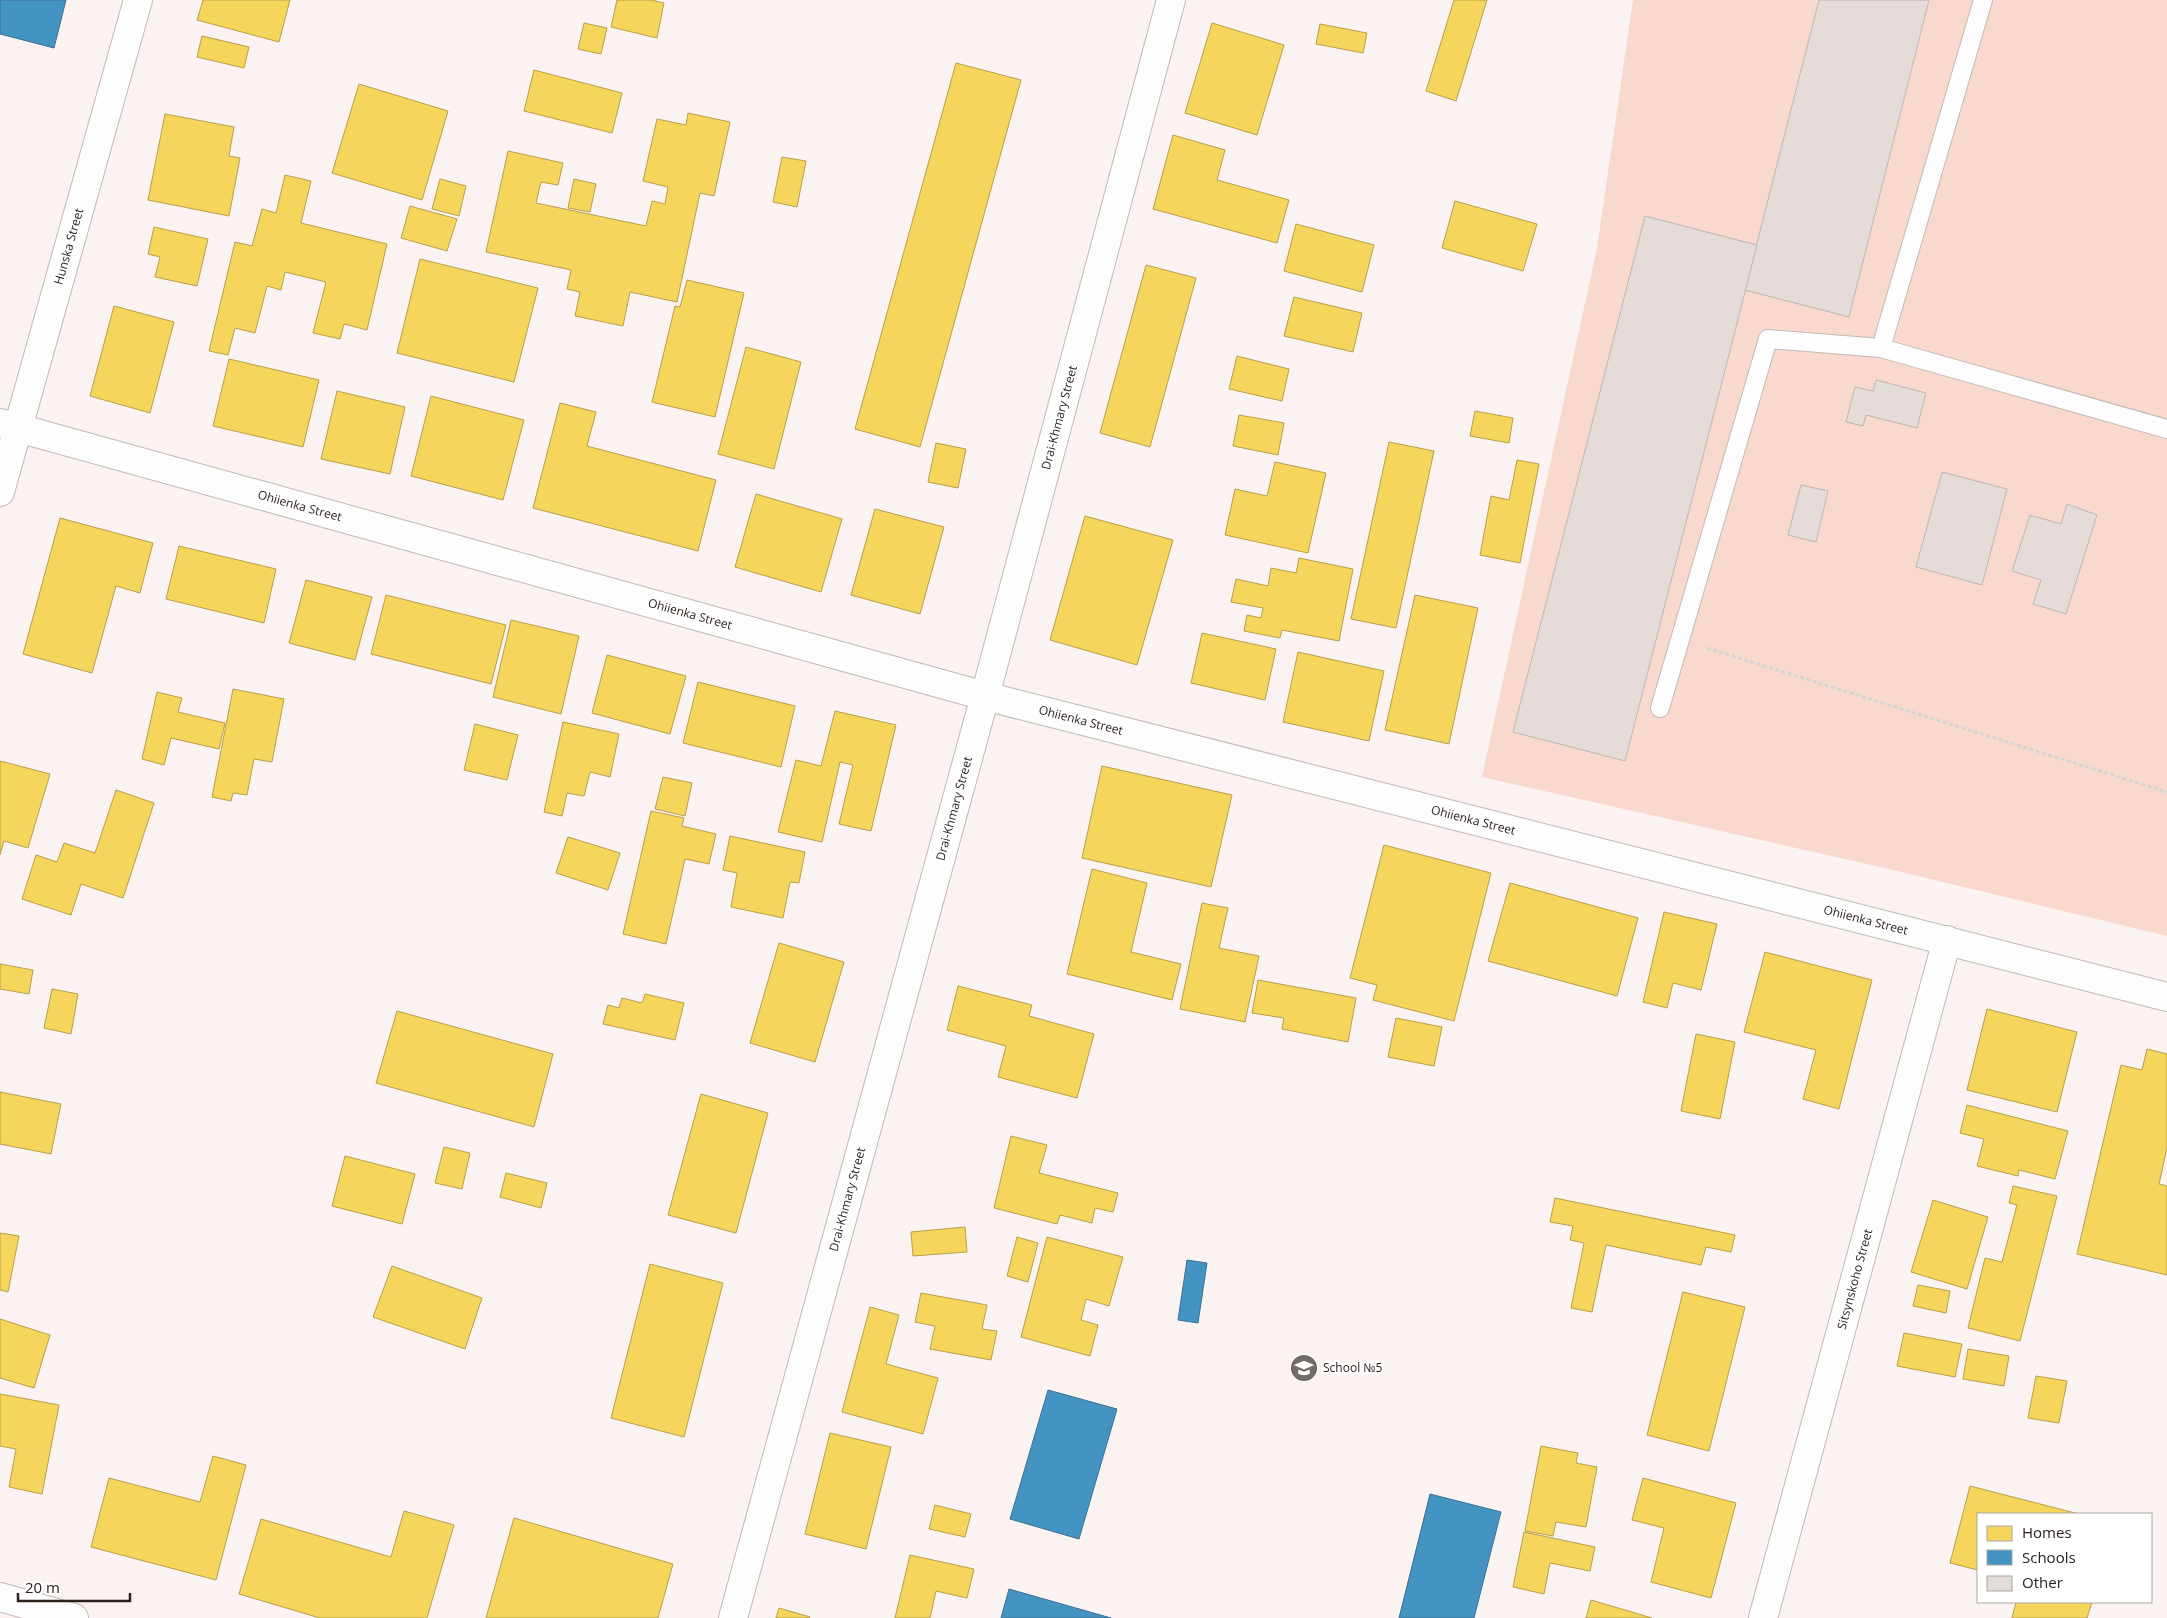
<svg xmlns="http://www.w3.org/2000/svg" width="2167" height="1618" viewBox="0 0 2167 1618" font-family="'Open Sans',sans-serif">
<rect width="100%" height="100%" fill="#faf3f2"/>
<path fill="#f9d9cd" d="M 1633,0 L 2167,0 L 2167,936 L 1889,869 L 1482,777 L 1597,248 Z"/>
<g fill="#f6d55c" stroke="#b99f49">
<path d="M 203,0 L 290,0 L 279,42 L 197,20 Z"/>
<path d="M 617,0 L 651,0 L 664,3 L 657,38 L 611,27 Z"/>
<path d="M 1454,0 L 1487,0 L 1456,101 L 1426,91 Z"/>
<path d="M 584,23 L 607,28 L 601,54 L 578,49 Z"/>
<path d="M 1212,23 L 1284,45 L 1257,135 L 1185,113 Z"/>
<path d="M 1320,24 L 1367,33 L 1363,53 L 1316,44 Z"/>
<path d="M 202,36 L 249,47 L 244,68 L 197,57 Z"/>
<path d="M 956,63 L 1021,80 L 920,447 L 855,429 Z"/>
<path d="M 534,70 L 622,93 L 612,133 L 524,111 Z"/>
<path d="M 359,84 L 448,111 L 422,200 L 332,173 Z"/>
<path d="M 688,113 L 730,122 L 714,196 L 700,193 L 677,302 L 630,292 L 623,326 L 575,316 L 580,292 L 567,289 L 571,270 L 486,252 L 508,151 L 563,163 L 558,185 L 541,182 L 536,203 L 646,226 L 652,201 L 665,204 L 668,187 L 643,181 L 657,119 L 686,125 Z"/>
<path d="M 165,114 L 234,127 L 229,156 L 240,158 L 229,216 L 148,200 Z"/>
<path d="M 1173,135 L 1225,150 L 1217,180 L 1289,200 L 1277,243 L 1153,209 Z"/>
<path d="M 782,157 L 806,161 L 797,207 L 773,202 Z"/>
<path d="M 285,175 L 311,181 L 301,223 L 387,244 L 367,330 L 344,324 L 340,339 L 313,333 L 326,282 L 285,272 L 281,290 L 267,286 L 255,333 L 235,328 L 228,355 L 209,351 L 235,242 L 252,246 L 262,209 L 276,213 Z"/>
<path d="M 440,179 L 466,186 L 459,216 L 432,209 Z"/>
<path d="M 574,179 L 596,184 L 590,212 L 568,208 Z"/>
<path d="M 1455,201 L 1537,224 L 1523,271 L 1442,248 Z"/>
<path d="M 410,206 L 457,219 L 447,251 L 401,238 Z"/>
<path d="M 1296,224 L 1374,245 L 1362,292 L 1284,271 Z"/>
<path d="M 154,227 L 208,239 L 197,286 L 155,277 L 160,257 L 148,254 Z"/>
<path d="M 420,259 L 538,288 L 514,382 L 397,353 Z"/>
<path d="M 1146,265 L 1196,278 L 1150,447 L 1100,433 Z"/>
<path d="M 687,280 L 744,293 L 715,417 L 652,402 L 675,306 L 680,307 Z"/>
<path d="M 1294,297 L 1362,313 L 1353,352 L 1284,336 Z"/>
<path d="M 114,306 L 174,322 L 150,413 L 90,396 Z"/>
<path d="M 746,347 L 801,362 L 774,469 L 718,454 Z"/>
<path d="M 1237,356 L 1289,369 L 1282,401 L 1229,389 Z"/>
<path d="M 229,359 L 319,380 L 303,447 L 213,426 Z"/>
<path d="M 337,391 L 405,407 L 390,474 L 321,459 Z"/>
<path d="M 431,396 L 524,420 L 503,500 L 411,476 Z"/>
<path d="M 560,403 L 596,412 L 587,446 L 716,480 L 698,551 L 533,508 Z"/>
<path d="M 1475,411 L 1513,418 L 1509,443 L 1470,436 Z"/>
<path d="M 1239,415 L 1284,423 L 1278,455 L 1233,446 Z"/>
<path d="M 1389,442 L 1434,451 L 1396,628 L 1351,619 Z"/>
<path d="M 936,443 L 966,449 L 958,488 L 928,482 Z"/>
<path d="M 1517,460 L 1539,464 L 1520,563 L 1480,555 L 1491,496 L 1509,500 Z"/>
<path d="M 1275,462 L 1326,473 L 1308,553 L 1225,535 L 1235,489 L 1267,496 Z"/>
<path d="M 756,494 L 842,519 L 821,592 L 735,567 Z"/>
<path d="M 875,509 L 944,527 L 920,614 L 851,595 Z"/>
<path d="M 1085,516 L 1173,540 L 1137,665 L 1050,640 Z"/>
<path d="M 60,518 L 153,543 L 140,593 L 116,586 L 92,673 L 23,654 Z"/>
<path d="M 179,546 L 276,569 L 264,623 L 166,599 Z"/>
<path d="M 1299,558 L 1353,569 L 1339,641 L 1282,630 L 1280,638 L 1244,631 L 1247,615 L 1261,618 L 1263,608 L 1231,602 L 1236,579 L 1268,586 L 1271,568 L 1296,573 Z"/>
<path d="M 306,580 L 372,597 L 355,660 L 289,643 Z"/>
<path d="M 386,595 L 506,625 L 491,684 L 371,654 Z"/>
<path d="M 1415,595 L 1478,608 L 1449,744 L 1385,730 Z"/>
<path d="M 511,620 L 579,636 L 561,714 L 493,697 Z"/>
<path d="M 1202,633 L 1276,649 L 1265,700 L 1191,683 Z"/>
<path d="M 1298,652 L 1384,671 L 1369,741 L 1283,722 Z"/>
<path d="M 607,655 L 686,676 L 670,734 L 592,713 Z"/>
<path d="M 698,682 L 795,706 L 781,767 L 683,743 Z"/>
<path d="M 233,689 L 284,699 L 272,762 L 254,759 L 247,795 L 233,793 L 231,801 L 212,797 Z"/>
<path d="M 157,692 L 182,698 L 178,712 L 225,723 L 219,749 L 171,738 L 164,765 L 142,759 Z"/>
<path d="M 835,711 L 896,725 L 871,831 L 839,824 L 853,765 L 840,762 L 822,842 L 778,832 L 796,760 L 821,766 Z"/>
<path d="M 563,722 L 619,734 L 610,777 L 590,772 L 584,796 L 567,793 L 562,816 L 544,812 Z"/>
<path d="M 475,724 L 518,735 L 507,780 L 464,770 Z"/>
<path d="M 0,761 L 50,774 L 28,848 L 4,841 L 0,855 Z"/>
<path d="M 1102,766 L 1232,795 L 1211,887 L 1082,858 Z"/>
<path d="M 663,777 L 692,783 L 685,816 L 655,809 Z"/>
<path d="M 116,790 L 154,803 L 123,898 L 81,884 L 71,915 L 22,899 L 36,855 L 57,862 L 64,843 L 95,853 Z"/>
<path d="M 651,811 L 684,818 L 682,826 L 716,834 L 709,864 L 685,859 L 666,944 L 623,934 Z"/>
<path d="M 730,836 L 805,852 L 799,883 L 790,882 L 783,918 L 731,907 L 737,873 L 723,870 Z"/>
<path d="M 568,837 L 620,853 L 608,890 L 556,873 Z"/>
<path d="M 1384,845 L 1491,873 L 1454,1021 L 1373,1000 L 1377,985 L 1350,978 Z"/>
<path d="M 1092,869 L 1147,883 L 1131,952 L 1181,964 L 1172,1000 L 1067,974 Z"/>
<path d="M 1510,883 L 1638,918 L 1617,996 L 1488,961 Z"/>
<path d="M 1202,903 L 1228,908 L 1219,948 L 1259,956 L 1245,1022 L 1180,1009 Z"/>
<path d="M 1664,912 L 1717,924 L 1701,990 L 1673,983 L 1667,1008 L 1643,1002 Z"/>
<path d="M 779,943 L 844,962 L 815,1062 L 750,1043 Z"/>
<path d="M 1765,952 L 1872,980 L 1839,1109 L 1803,1099 L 1816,1050 L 1744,1032 Z"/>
<path d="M 0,964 L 33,970 L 29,994 L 0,989 Z"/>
<path d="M 1258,980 L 1356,998 L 1348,1042 L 1282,1029 L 1284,1018 L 1252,1013 Z"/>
<path d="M 958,986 L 1032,1005 L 1029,1016 L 1094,1034 L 1077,1098 L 998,1077 L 1006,1046 L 947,1030 Z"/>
<path d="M 52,989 L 78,994 L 71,1034 L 44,1028 Z"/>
<path d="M 645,994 L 684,1003 L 675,1040 L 603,1024 L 608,1005 L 619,1008 L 622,998 L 642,1003 Z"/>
<path d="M 1987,1009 L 2077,1032 L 2057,1112 L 1967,1090 Z"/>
<path d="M 397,1011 L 553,1054 L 534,1127 L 376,1083 Z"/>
<path d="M 1396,1018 L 1442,1027 L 1434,1066 L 1388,1057 Z"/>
<path d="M 1696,1034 L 1735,1042 L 1720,1119 L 1681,1111 Z"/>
<path d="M 2147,1049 L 2167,1054 L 2167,1148 L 2159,1184 L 2167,1186 L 2167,1275 L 2077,1254 L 2121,1065 L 2142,1070 Z"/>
<path d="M 0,1092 L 61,1104 L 51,1154 L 0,1144 Z"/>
<path d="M 701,1094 L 768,1113 L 736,1233 L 668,1215 Z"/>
<path d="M 1967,1105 L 2068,1131 L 2055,1179 L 2019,1170 L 2018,1176 L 1977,1166 L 1984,1139 L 1960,1133 Z"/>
<path d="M 1011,1136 L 1047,1145 L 1039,1173 L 1118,1193 L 1113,1212 L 1095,1208 L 1092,1223 L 1060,1215 L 1057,1224 L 994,1208 Z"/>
<path d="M 444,1147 L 470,1153 L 462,1189 L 435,1183 Z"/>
<path d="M 345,1156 L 415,1174 L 402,1224 L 332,1206 Z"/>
<path d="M 506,1173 L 547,1183 L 541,1208 L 500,1197 Z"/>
<path d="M 2013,1186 L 2057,1196 L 2020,1341 L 1968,1328 L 1985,1258 L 2002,1262 L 2017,1205 L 2009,1203 Z"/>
<path d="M 1555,1198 L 1735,1235 L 1731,1252 L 1706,1247 L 1701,1265 L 1606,1245 L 1592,1312 L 1571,1308 L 1584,1243 L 1570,1240 L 1573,1226 L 1550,1222 Z"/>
<path d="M 1933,1200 L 1988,1217 L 1967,1289 L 1911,1272 Z"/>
<path d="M 965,1227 L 967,1252 L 913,1256 L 911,1232 Z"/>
<path d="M 0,1233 L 19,1236 L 8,1292 L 0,1290 Z"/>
<path d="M 1017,1237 L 1038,1243 L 1028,1282 L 1007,1276 Z"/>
<path d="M 1047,1237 L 1123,1257 L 1109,1306 L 1086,1299 L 1081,1320 L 1098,1325 L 1090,1356 L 1021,1337 Z"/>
<path d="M 650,1264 L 723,1283 L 684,1437 L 611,1418 Z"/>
<path d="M 392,1266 L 482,1298 L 465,1349 L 373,1317 Z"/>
<path d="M 1918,1285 L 1950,1291 L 1946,1313 L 1913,1306 Z"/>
<path d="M 1683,1292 L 1745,1307 L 1709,1451 L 1647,1435 Z"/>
<path d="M 921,1293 L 987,1305 L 982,1329 L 997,1331 L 991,1360 L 930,1349 L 935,1326 L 915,1322 Z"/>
<path d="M 870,1307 L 899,1315 L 886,1364 L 938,1378 L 923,1434 L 842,1412 Z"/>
<path d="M 0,1319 L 50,1335 L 34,1388 L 0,1378 Z"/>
<path d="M 1904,1333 L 1962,1344 L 1955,1377 L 1897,1366 Z"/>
<path d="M 1968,1349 L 2009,1356 L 2004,1386 L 1963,1379 Z"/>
<path d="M 2036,1376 L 2067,1381 L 2059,1423 L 2028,1418 Z"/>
<path d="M 0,1394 L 59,1405 L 42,1494 L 9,1487 L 16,1449 L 0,1446 Z"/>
<path d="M 830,1433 L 891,1447 L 866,1549 L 805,1534 Z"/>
<path d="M 1541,1446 L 1578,1453 L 1576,1463 L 1597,1467 L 1586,1527 L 1556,1522 L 1553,1536 L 1525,1531 Z"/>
<path d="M 213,1456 L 246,1465 L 216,1580 L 91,1547 L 109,1478 L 200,1502 Z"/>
<path d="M 1643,1478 L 1736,1503 L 1711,1598 L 1651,1582 L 1664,1528 L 1632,1520 Z"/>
<path d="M 1970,1486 L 2079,1514 L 1978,1514 L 1978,1570 L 1950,1563 Z"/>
<path d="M 935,1505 L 971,1514 L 965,1537 L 929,1529 Z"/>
<path d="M 404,1511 L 454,1525 L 427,1618 L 320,1618 L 239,1594 L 261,1519 L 391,1557 Z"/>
<path d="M 514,1518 L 673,1564 L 658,1618 L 486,1618 Z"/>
<path d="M 1524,1532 L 1595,1547 L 1590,1571 L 1550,1563 L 1544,1594 L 1513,1587 Z"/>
<path d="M 910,1555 L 974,1569 L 967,1598 L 936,1591 L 930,1618 L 895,1618 Z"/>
<path d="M 1591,1600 L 1652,1618 L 1586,1618 Z"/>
<path d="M 2016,1602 L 2092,1602 L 2087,1618 L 2012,1618 Z"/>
<path d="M 779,1608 L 810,1617 L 809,1618 L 776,1618 Z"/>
</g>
<g fill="#4393c3" stroke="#3c7192">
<path d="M 0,0 L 66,0 L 54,48 L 0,34 Z"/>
<path d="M 1187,1260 L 1207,1263 L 1198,1323 L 1178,1320 Z"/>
<path d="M 1048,1390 L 1117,1409 L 1079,1539 L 1010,1519 Z"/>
<path d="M 1430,1494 L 1501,1512 L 1474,1618 L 1399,1618 Z"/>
<path d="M 1009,1589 L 1111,1618 L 1001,1618 Z"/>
</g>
<g fill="#e4dcd9" stroke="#beb6b4">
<path d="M 1819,0 L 1929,0 L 1849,317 L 1745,290 Z"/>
<path d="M 1645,216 L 1757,245 L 1625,761 L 1513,732 Z"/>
<path d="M 1876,380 L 1926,393 L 1917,428 L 1866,415 L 1863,426 L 1846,422 L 1855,387 L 1873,391 Z"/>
<path d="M 1942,472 L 2007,489 L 1982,585 L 1916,567 Z"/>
<path d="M 1801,485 L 1828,491 L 1816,542 L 1788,535 Z"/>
<path d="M 2067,504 L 2097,515 L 2066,614 L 2033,604 L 2041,580 L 2012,571 L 2030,515 L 2061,524 Z"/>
</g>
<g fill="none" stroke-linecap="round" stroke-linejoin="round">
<defs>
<g id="service">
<path d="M 1881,348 L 2167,429"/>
<path d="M 1660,708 L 1768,339 L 1881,348 L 1983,0"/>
</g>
<g id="minor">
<path id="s1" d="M 0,423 L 985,696 L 2167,997"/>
<path id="s2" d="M 0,492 L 138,0"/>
<path id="s3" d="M 733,1618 L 985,696 L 1171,0"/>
<path id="s4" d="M 1763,1618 L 1947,940"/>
</g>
<path id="tertiary" d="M 0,1597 L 74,1618"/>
</defs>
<use href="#service" stroke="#c0b9b6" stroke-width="20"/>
<use href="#minor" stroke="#c0b9b6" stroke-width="30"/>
<use href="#tertiary" stroke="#c0b9b6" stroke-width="30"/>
<path stroke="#d5d4d3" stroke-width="3" stroke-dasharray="4 2.5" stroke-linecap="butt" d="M 1707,648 L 2167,792"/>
<use href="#service" stroke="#fefdfd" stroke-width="18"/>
<use href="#minor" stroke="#fefdfd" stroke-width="28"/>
<use href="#tertiary" stroke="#fefdfd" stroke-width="28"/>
</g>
<defs>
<symbol id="school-disc" viewBox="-11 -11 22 22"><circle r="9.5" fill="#736b68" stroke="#fff"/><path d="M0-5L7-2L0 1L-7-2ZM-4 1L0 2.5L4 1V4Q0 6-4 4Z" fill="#fff"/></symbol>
</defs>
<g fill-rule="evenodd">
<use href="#school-disc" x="1288" y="1352" width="32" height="32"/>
</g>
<g text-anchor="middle" stroke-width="5" stroke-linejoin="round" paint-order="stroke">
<g font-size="12" fill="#2b221e" stroke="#fff">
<text dy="4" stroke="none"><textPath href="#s2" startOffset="255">Hunska Street</textPath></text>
<text dy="4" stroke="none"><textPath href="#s3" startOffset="1244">Drai-Khmary Street</textPath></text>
<text dy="4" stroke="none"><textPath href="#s1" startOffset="311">Ohiienka Street</textPath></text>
<text dy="4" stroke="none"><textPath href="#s1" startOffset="716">Ohiienka Street</textPath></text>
<text dy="4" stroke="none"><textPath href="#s1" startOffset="1121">Ohiienka Street</textPath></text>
<text dy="4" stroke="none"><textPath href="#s3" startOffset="839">Drai-Khmary Street</textPath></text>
<text dy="4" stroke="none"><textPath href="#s1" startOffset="1526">Ohiienka Street</textPath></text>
<text dy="4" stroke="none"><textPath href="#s1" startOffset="1931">Ohiienka Street</textPath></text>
<text dy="4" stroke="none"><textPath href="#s3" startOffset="434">Drai-Khmary Street</textPath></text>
<text dy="4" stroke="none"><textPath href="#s4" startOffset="351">Sitsynskoho Street</textPath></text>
</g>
<g font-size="12" fill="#2b221e" stroke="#fff" text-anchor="start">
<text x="1323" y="1372">School №5</text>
</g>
</g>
<rect x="1977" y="1513" width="175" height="90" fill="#ffffff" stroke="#aaa7a5"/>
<rect x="1987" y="1526" width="25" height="15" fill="#f6d55c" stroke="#aaa7a5"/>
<text x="2022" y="1538" font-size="15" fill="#2b221e">Homes</text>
<rect x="1987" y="1550" width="25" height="15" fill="#4393c3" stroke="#aaa7a5"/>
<text x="2022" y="1563" font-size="15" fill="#2b221e">Schools</text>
<rect x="1987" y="1576" width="25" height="15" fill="#e4dcd9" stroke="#aaa7a5"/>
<text x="2022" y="1588" font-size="15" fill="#2b221e">Other</text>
<path d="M18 1593v8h112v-8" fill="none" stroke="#2b221e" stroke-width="2.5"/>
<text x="25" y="1593" font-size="15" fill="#2b221e" stroke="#ffffff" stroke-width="4" paint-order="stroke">20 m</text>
</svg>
